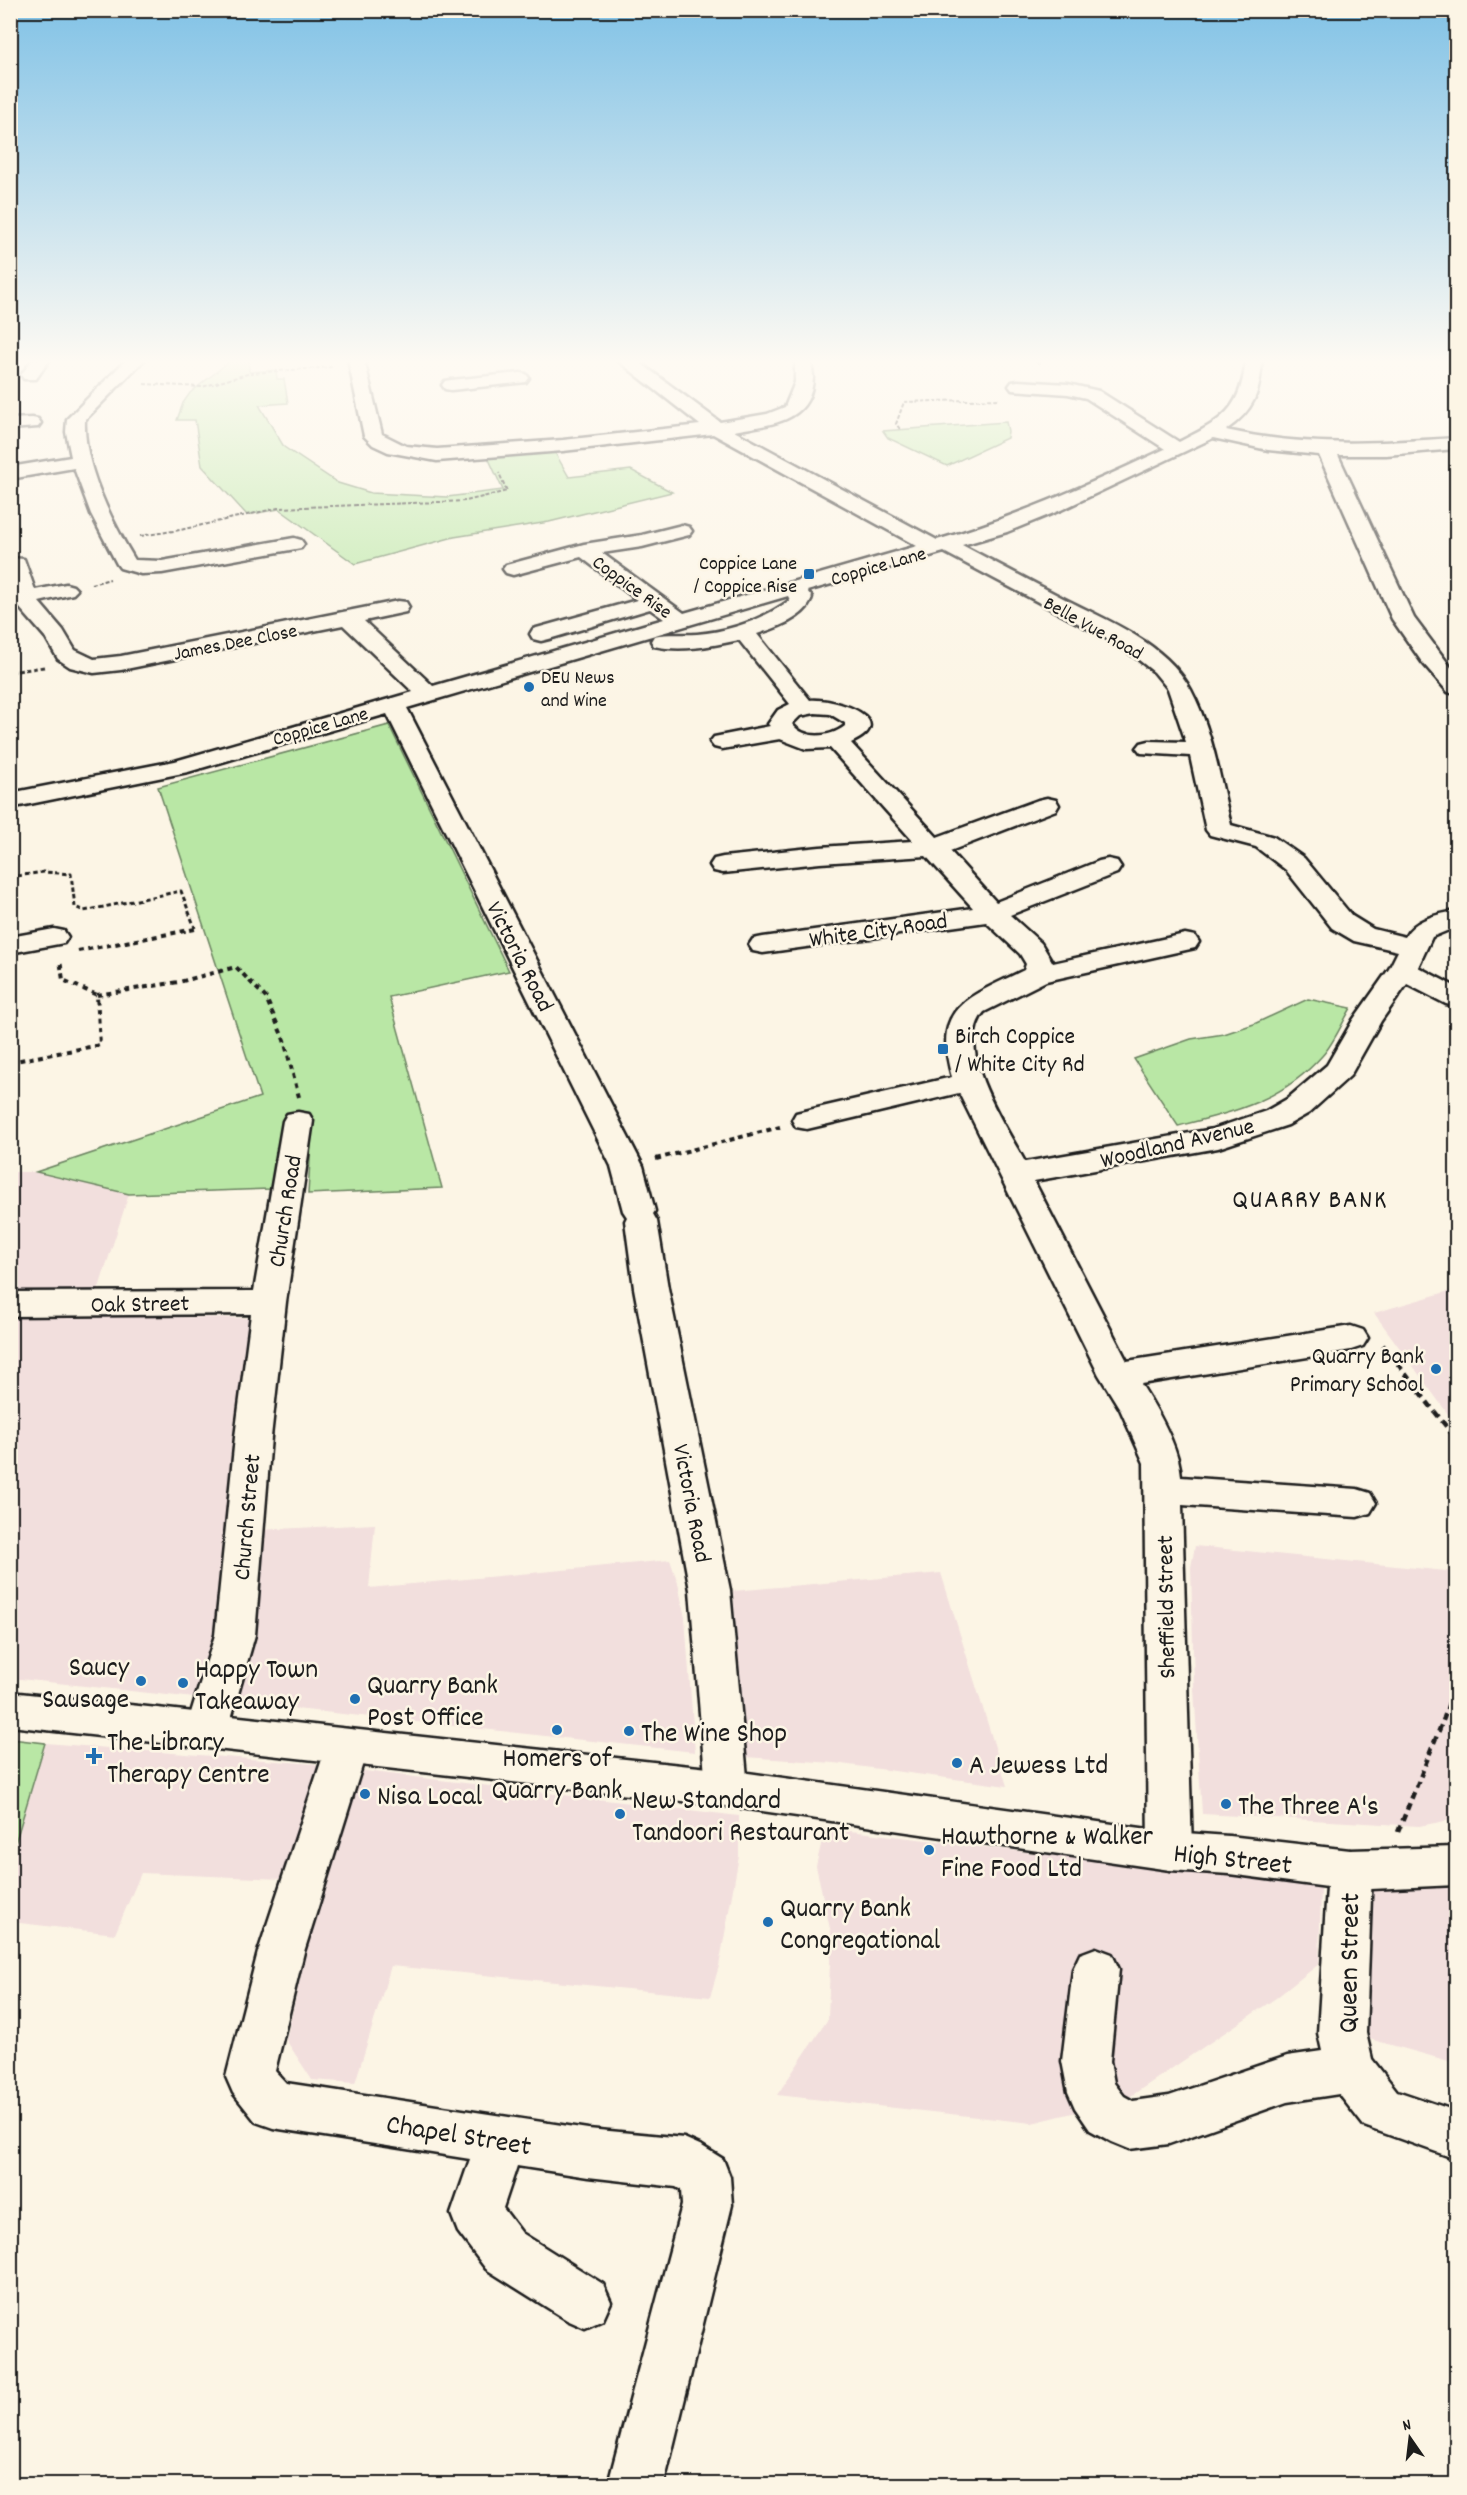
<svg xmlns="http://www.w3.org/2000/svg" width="1467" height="2495" viewBox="0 0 1467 2495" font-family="Dekko,sans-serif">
<rect width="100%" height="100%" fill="#fcf5e5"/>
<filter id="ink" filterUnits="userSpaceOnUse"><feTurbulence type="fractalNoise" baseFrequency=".0167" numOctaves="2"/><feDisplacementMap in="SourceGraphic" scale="12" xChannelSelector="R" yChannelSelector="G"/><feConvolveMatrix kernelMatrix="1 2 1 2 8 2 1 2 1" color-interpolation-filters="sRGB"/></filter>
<g filter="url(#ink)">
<g fill="#f2dfdd">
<path d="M 10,1172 L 36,1172 L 129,1194 L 90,1316 L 249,1318 L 237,1433 L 233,1536 L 204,1699 L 11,1678 Z"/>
<path d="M 1456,1289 L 1456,1425 L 1374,1313 Z"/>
<path d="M 375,1524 L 369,1588 L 670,1560 L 678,1583 L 685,1618 L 695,1752 L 230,1702 L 258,1530 Z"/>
<path d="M 1195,1546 L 1456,1572 L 1456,1819 L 1419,1826 L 1202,1814 L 1194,1689 L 1191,1567 Z"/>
<path d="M 941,1573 L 1007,1786 L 834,1763 L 745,1757 L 733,1591 Z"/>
<path d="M 45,1743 L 315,1764 L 318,1766 L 282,1879 L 141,1873 L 115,1934 L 11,1922 L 11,1857 Z"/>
<path d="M 348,1769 L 739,1816 L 739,1856 L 719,1966 L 710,1997 L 391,1966 L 355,2083 L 312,2080 L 286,2040 Z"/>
<path d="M 825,1828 L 1321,1887 L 1319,1964 L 1276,1998 L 1125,2100 L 1032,2123 L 777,2095 L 828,2019 L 831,1933 L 816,1866 Z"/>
<path d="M 1456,1884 L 1456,2063 L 1366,2038 L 1368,1885 Z"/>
</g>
<g fill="#b9e7a5" stroke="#6a8260" stroke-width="1.5">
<path d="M 249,359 L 249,372 L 276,370 L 277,379 L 284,379 L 288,403 L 259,405 L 284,447 L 338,483 L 371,493 L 447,497 L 503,490 L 487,455 L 554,451 L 569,477 L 631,470 L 672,492 L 549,522 L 454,537 L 355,564 L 279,509 L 247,515 L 202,466 L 195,420 L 177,420 L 183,403 L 190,393 L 230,361 Z"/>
<path d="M 1006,422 L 1008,431 L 1007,438 L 947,466 L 888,438 L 883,431 Z"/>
<path d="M 389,725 L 509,971 L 389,997 L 442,1188 L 308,1194 L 312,1126 L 282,1128 L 270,1189 L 129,1194 L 36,1172 L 260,1097 L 158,787 Z"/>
<path d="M 1308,999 L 1351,1008 C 1342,1023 1334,1043 1322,1056 C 1282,1101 1234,1112 1178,1126 L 1134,1059 L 1191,1039 L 1224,1034 L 1254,1024 Z"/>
<path d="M 11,1739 L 45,1743 L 11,1857 L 10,1739 Z"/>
</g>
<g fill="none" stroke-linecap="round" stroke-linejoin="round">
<defs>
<g id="minor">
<path d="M 33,359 L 50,359 L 36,379 L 24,379 L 21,375 Z"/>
<path d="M 127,359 L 145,359 L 85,420 C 83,465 112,522 135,560 L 162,561 L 294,538 L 301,540 L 304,544 L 301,548 L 162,573 L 141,574 L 120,568 L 117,564 L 91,514 L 74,468 L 10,479 L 10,467 L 71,457 L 66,432 L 67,419 Z"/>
<path d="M 348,359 L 364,359 L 382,434 L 406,446 L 437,449 L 563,440 L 700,425 L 616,359 L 635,359 L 720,422 L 767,414 L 785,407 L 795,382 L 795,359 L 811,359 C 811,366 813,372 813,378 C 811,424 769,424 734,431 L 937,540 C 1016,517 1090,484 1165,449 L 1086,398 L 1068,394 L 1012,390 L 1009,386 L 1012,382 L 1018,381 L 1068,384 L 1099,391 L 1179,442 C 1222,420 1241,411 1246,359 L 1262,359 C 1260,394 1254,410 1226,430 C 1306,448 1376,443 1456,438 L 1456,449 L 1386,455 L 1338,455 L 1414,618 L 1456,674 L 1456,694 L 1448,692 L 1422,662 L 1392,619 L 1319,455 L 1268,450 L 1213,438 L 1061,510 L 1007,532 L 962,545 C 996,563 1030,581 1063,598 C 1108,621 1166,643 1191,690 C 1213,731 1220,780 1231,825 L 1274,837 L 1304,858 L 1352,916 L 1373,929 L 1405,937 C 1414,919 1438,914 1456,911 L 1456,927 L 1432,937 L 1418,967 L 1456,987 L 1456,1006 L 1446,1004 L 1407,984 L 1381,1021 L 1350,1076 L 1309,1113 L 1288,1125 L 1218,1148 L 1034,1181 L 1127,1361 L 1351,1326 L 1363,1330 L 1368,1338 L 1363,1346 L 1351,1350 L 1141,1384 C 1157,1409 1180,1448 1181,1477 L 1357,1489 L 1370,1493 L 1376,1503 L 1370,1513 L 1357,1517 L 1182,1505 L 1192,1851 L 1186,1865 L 1170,1870 L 1154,1865 L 1148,1851 L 1144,1463 L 1120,1409 L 1099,1375 L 959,1093 L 807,1129 L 796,1127 L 792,1120 L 796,1113 L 952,1077 C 931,1004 969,998 1024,970 L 1026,964 L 1020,954 L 986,922 L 763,953 L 753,951 L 749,945 L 753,939 L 763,937 L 973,908 L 926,856 L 820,863 L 723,873 L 714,871 L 710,865 L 714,859 L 723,857 L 820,847 L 913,841 L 830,748 L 806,749 L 780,739 L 722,749 L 714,747 L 710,742 L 714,737 L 770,726 L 768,724 L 778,710 L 790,704 L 739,640 C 712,646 681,652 654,646 L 651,641 L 654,636 C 668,633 683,635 697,634 C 731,631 762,620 790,600 L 788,596 L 407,708 L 643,1166 L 655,1211 L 653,1214 L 657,1221 L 668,1288 L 730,1590 L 748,1788 L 742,1801 L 727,1806 L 712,1801 L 706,1788 L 690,1590 L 634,1288 L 625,1221 L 627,1217 L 623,1211 L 611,1166 L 387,714 L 188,772 L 10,808 L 10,793 L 175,761 L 413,692 L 343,625 L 121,670 L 94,673 L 70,667 L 58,659 L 46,638 L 19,607 L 10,576 L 10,558 L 24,559 L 35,590 L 66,584 L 73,586 L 77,590 L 73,594 L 39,602 L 63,630 L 75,650 L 94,659 L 121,656 L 398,601 L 406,602 L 409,607 L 406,612 L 364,621 L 433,686 L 664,619 L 650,609 L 549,639 L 541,641 L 533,639 L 530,634 L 533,629 L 637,600 L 581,557 L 513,575 L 506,573 L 503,569 L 506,565 L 584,544 L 642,535 L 682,525 L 689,527 L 692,531 L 689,535 L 642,547 L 602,553 L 684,613 L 917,546 L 713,434 L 563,451 L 437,461 L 388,452 L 373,445 L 364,436 ZM 944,552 L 1117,644 L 1139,660 L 1154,672 L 1168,689 L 1186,742 L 1149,741 L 1141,743 L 1137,748 L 1141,753 L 1190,756 L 1206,830 L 1210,835 L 1256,847 L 1286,870 L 1332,928 L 1354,941 L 1398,951 L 1389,969 L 1353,1020 L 1327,1065 L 1287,1099 L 1266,1111 L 1213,1129 L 1025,1162 C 1007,1128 952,1049 984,1012 L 1046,981 L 1195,948 L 1199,942 L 1195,936 L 1185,934 L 1053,963 L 1041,943 L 1010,915 L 1117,873 L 1121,867 L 1117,861 L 1108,859 L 1099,861 L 996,902 L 950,851 L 1056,810 L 1059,805 L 1056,800 L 1047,798 L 1038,800 L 937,837 L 851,743 C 902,720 836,698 810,700 L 757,634 C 774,629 808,617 812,597 L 807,591 ZM 815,713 L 830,714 L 845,723 L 845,726 C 829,738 805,740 792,724 L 800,716 Z"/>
<path d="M 520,373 L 526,374 L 529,378 L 526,382 L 451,390 L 445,389 L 442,385 L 445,381 L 451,380 Z"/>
<path d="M 32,418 L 38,419 L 41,423 L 38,427 L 10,429 L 10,419 Z"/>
<path d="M 54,929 L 64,931 L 68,937 L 64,943 L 10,953 L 10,937 Z"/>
<path d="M 298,1112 L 309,1114 L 313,1121 L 286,1302 L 271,1437 L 255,1635 L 228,1729 L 222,1741 L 207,1746 L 192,1741 L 186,1729 L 215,1635 L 235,1437 L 251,1314 L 10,1316 L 10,1292 L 254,1291 L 283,1121 L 287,1114 Z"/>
<path d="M 347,1729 L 362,1735 L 368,1747 L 304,1952 L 275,2071 L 286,2083 L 588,2129 L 684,2138 L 702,2146 L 723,2159 L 730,2177 L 732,2205 L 664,2484 L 608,2484 L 682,2205 L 681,2190 L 676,2187 L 588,2177 L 517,2166 L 503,2208 L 522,2233 L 603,2284 L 611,2302 L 603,2320 L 585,2328 L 567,2320 L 486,2269 L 458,2232 L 451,2214 L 470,2159 L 273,2128 L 256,2122 L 233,2093 L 226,2077 L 258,1952 L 326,1747 L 332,1735 Z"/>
<path d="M 1350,1850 L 1366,1856 L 1372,1870 L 1366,2033 L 1372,2059 L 1397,2091 L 1456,2111 L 1456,2159 L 1364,2126 L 1339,2094 L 1287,2102 L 1169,2144 L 1129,2149 L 1112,2142 L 1090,2130 L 1075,2108 L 1068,2092 L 1062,2061 L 1073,1969 L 1080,1954 L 1096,1948 L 1112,1954 L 1119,1969 L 1110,2061 L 1114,2083 L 1124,2096 L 1133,2101 L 1169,2096 L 1287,2056 L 1322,2051 L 1318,2033 L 1328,1870 L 1334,1856 Z"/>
</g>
<path id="major" d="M 10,1692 L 727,1770 L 1170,1832 L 1229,1836 L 1350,1850 L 1456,1847 L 1456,1885 L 1350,1890 L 1229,1874 L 1170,1870 L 727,1806 L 10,1726 Z"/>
</defs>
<use href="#minor" stroke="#1c1c1c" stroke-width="5"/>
<use href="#major" stroke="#1c1c1c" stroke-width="5"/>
<g stroke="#1c1c1c" stroke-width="2" stroke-dasharray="4 2" stroke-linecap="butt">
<path d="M 1031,359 L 1040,364"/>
<path d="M 144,384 L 202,387 L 251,373 L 332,367"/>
<path d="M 900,429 L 896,424 L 904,402 L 999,399"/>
<path d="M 140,536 L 180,530 L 278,508 L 466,501 L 507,491 L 499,473"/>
<path d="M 91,584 L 110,579"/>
</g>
<g stroke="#1c1c1c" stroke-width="3" stroke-dasharray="4.5 3" stroke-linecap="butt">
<path d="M 10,672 L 44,667"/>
<path d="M 10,877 L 44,872 L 71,874 L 75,907 L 84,911 L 181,891 L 195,928"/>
</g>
<g stroke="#1c1c1c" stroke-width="4" stroke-dasharray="5 4.5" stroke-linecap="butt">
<path d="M 78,951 L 195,929 L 194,926"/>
<path d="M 97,995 L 179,982 L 236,967 L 266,998 L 284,1040 L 299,1097"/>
<path d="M 10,1062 L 100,1045 L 97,995 L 63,980 L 60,960"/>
<path d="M 656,1159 L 780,1127"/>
</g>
<g stroke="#1c1c1c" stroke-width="4.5" stroke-dasharray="7 5" stroke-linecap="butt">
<path d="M 1383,1345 L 1456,1439"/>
<path d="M 1398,1832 L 1444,1718 L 1456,1681"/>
</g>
<use href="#minor" fill="#fcf5e5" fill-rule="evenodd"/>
<use href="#major" fill="#fcf5e5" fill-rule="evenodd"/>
</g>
</g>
<linearGradient id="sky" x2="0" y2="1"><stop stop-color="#81c2e6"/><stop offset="0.51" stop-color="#fefaf3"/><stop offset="1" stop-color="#fefaf3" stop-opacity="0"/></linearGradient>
<rect width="1467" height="709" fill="url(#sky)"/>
<g fill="#1f6fb2" stroke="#fcf5e5" stroke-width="2">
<rect x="803" y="568" width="12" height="12" rx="3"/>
<circle cx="529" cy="687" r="6"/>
<rect x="937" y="1043" width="12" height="12" rx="3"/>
<circle cx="1436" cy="1369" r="6"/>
<circle cx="141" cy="1681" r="6"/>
<circle cx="183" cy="1683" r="6"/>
<circle cx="355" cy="1699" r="6"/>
<circle cx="557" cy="1730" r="6"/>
<circle cx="629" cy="1731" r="6"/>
<path d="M91 1747h6v6h6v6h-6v6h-6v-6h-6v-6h6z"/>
<circle cx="957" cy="1763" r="6"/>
<circle cx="365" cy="1794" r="6"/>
<circle cx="1226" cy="1804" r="6"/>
<circle cx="620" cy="1814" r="6"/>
<circle cx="929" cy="1850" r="6"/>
<circle cx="768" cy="1922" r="6"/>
</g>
<g text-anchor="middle" stroke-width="5" stroke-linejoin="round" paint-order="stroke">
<g font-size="20" fill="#1c1c1c" stroke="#fcf5e5" text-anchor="end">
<text x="797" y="569">Coppice Lane<tspan x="797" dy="23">/ Coppice Rise</tspan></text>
<text x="541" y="683" text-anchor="start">DEU News<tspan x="541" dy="23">and Wine</tspan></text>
</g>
<g font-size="20" fill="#1c1c1c" stroke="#fcf5e5">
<text transform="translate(878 565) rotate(-16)" y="7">Coppice Lane</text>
<text transform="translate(633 586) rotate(36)" y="7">Coppice Rise</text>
<text transform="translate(1094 627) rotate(29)" y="7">Belle Vue Road</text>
<text transform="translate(235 641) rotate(-11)" y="7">James Dee Close</text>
<text transform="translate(320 725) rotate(-16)" y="7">Coppice Lane</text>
</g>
<g font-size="24" fill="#1c1c1c" stroke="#fcf5e5">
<text transform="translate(878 929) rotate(-8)" y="8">White City Road</text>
<text transform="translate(521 956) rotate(63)" y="8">Victoria Road</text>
<text transform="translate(1177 1142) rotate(-13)" y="8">Woodland Avenue</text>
<text transform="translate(284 1211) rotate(-81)" y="8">Church Road</text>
<text transform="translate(140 1303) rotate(-1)" y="8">Oak Street</text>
<text transform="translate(693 1503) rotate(79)" y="8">Victoria Road</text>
<text transform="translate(246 1517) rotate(-85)" y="8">Church Street</text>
<text transform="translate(1165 1607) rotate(-91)" y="8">Sheffield Street</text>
</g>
<g font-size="24" fill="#1c1c1c" stroke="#fcf5e5" text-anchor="start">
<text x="955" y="1043">Birch Coppice<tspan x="955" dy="28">/ White City Rd</tspan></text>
<text x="1424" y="1363" text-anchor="end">Quarry Bank<tspan x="1424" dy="28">Primary School</tspan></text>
</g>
<g font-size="27" letter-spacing="1.5" fill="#1c1c1c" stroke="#fcf5e5">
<text x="1310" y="1207">QUARRY BANK</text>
</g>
<g font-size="28" fill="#1c1c1c" stroke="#fcf5e5" text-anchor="start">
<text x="129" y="1675" text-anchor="end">Saucy<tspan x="129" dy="32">Sausage</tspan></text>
<text x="195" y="1677">Happy Town<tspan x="195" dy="32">Takeaway</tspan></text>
<text x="367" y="1693">Quarry Bank<tspan x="367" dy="32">Post Office</tspan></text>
<text x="641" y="1741">The Wine Shop</text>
<text x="107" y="1750">The Library<tspan x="107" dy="32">Therapy Centre</tspan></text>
<text x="557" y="1766" text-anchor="middle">Homers of<tspan x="557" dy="32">Quarry Bank</tspan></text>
<text x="969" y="1773">A Jewess Ltd</text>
<text x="377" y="1804">Nisa Local</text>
<text x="632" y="1808">New Standard<tspan x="632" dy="32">Tandoori Restaurant</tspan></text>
<text x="1238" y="1814">The Three A's</text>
<text x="941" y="1844">Hawthorne &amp; Walker<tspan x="941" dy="32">Fine Food Ltd</tspan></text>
<text x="780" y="1916">Quarry Bank<tspan x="780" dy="32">Congregational</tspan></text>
</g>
<g font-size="28" fill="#1c1c1c" stroke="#fcf5e5">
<text transform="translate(1233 1857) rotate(6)" y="10">High Street</text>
<text transform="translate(1347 1963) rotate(-89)" y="10">Queen Street</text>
<text transform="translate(459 2133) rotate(9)" y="10">Chapel Street</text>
</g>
</g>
<rect width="1467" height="2495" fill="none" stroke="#fcf5e5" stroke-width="36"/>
<rect x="18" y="18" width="1431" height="2459" fill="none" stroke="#1c1c1c" stroke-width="2" filter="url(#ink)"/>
<g transform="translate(1410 2438) rotate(346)" stroke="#fcf5e5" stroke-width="4.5" paint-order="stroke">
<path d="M0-4.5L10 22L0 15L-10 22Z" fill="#1c1c1c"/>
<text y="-9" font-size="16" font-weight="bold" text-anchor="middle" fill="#1c1c1c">N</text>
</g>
</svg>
